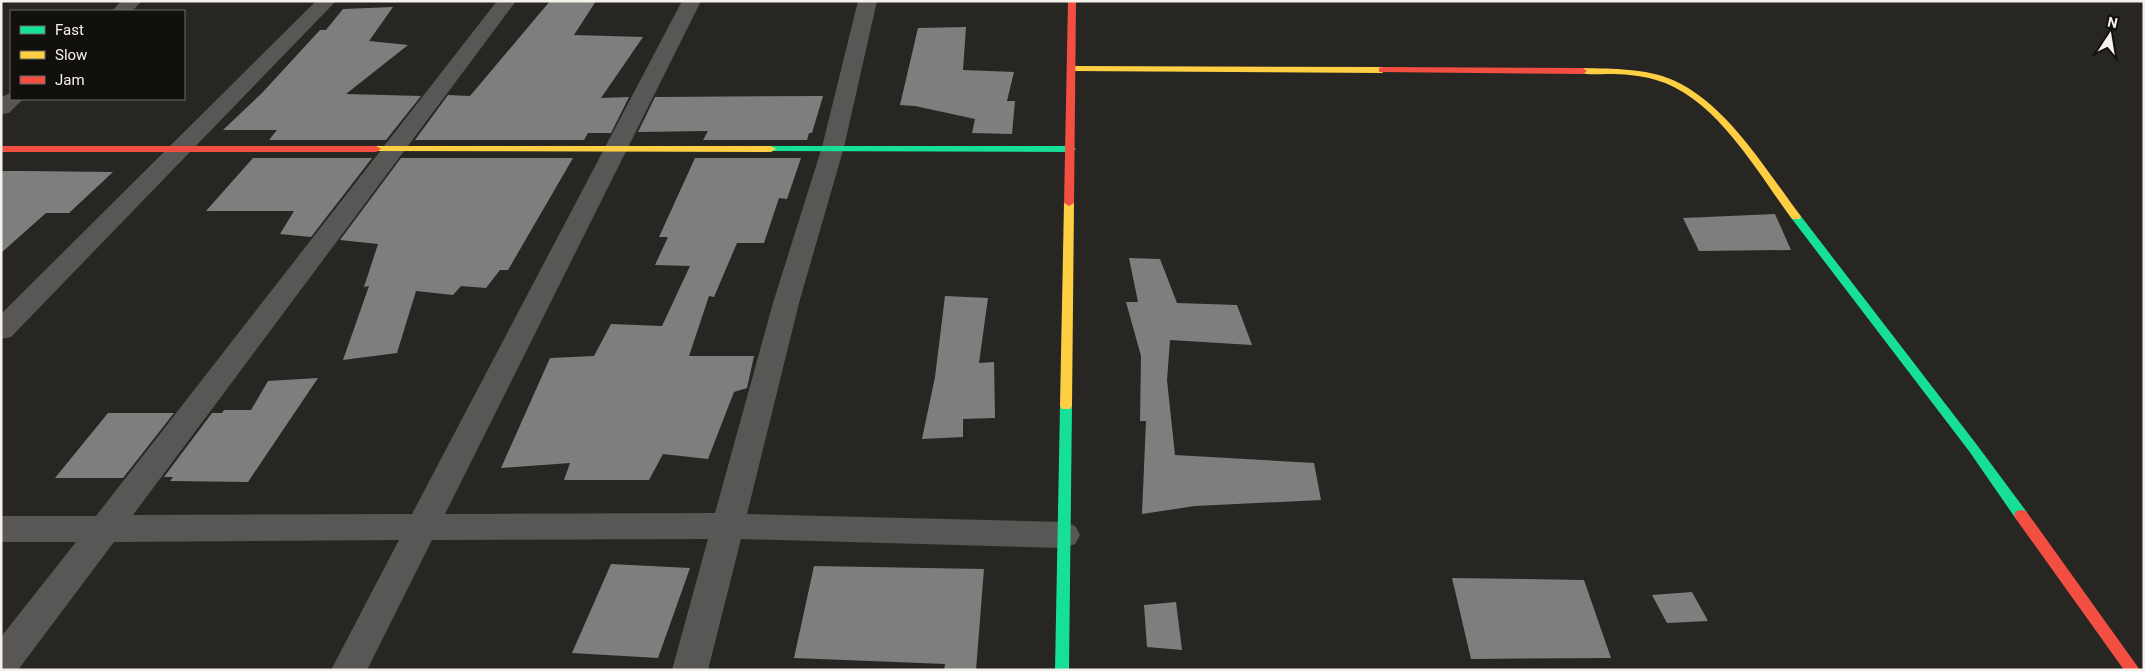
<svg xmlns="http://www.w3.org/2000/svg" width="2145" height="671" viewBox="0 0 2145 671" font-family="Roboto,sans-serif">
<rect width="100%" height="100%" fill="#282622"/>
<g fill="#7f7e7e">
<path d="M 550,1 L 596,1 L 574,35 L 643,37 L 601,98 L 629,97 L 611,133 L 588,133 L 584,140 L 415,140 L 448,95 L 470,96 Z"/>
<path d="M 393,7 L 369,41 L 408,45 L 346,94 L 421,96 L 386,140 L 269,140 L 277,130 L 223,130 L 262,93 L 320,30 L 326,30 L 343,9 Z"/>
<path d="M 966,27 L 963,70 L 1014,72 L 1007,101 L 1015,101 L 1012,134 L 972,133 L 975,119 L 915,106 L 900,105 L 918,28 Z"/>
<path d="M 823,96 L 812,133 L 809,133 L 807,140 L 703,140 L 708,131 L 638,132 L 655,97 Z"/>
<path d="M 253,158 L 372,158 L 311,237 L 280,234 L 294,211 L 206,211 Z"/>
<path d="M 401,158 L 573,158 L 508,270 L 500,270 L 486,288 L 461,286 L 453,295 L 416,291 L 397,353 L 343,360 L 369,286 L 364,287 L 378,244 L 340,240 Z"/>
<path d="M 695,158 L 801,158 L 787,199 L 779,198 L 764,243 L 737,243 L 714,297 L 709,296 L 689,356 L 754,356 L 747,388 L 734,392 L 708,459 L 663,454 L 649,480 L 564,480 L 570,463 L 501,468 L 550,358 L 594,356 L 611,324 L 662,326 L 690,266 L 655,265 L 668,237 L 659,237 Z"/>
<path d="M 1,171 L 24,171 L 113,172 L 69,213 L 46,213 L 1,253 Z"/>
<path d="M 1775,214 L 1791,250 L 1699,251 L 1683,218 Z"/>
<path d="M 1129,258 L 1160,259 L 1177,303 L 1237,305 L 1252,345 L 1170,340 L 1167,380 L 1175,455 L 1314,463 L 1321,500 L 1195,506 L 1142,514 L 1146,421 L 1140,421 L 1141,356 L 1126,302 L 1138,302 Z"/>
<path d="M 945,296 L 988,298 L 979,363 L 994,362 L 995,418 L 963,419 L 963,437 L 922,439 L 935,377 Z"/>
<path d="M 318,378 L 248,482 L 170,481 L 173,477 L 164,477 L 212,413 L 222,413 L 224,410 L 251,410 L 268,381 Z"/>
<path d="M 108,413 L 174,413 L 123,478 L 55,478 Z"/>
<path d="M 611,564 L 690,568 L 658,658 L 572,653 Z"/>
<path d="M 814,566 L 984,569 L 976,670 L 944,670 L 945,664 L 794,658 Z"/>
<path d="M 1452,578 L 1584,580 L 1611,658 L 1471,659 Z"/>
<path d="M 1692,592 L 1708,621 L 1667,623 L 1652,595 Z"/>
<path d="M 1176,602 L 1182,650 L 1147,647 L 1144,605 Z"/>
</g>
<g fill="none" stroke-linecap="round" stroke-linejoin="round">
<g fill="#585755" fill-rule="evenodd">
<path d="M 121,1 L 142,1 L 132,11 L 112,11 Z"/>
<path d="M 316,1 L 336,1 L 11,337 L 1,339 L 1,314 Z"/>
<path d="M 497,1 L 516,1 L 133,515 L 412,514 L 682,1 L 701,1 L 445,514 L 715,513 L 773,303 L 822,147 L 858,1 L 877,1 L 844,147 L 799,303 L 747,514 L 1064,522 L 1075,526 L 1080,535 L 1075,544 L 1064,548 L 741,539 L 708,670 L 672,670 L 708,539 L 432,540 L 367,670 L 331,670 L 399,540 L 114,542 L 18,670 L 1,670 L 1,637 L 76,542 L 1,542 L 1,516 L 96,516 Z"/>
<path d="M 11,93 L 11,99 L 23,99 L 9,113 L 1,114 L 1,97 Z"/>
</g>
<g fill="#16e098" fill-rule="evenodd">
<path d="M 771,146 L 1071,146 L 1076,149 L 1071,152 L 768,151 L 768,147 Z"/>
<path d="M 1796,214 L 1800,215 L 1977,445 L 2026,511 L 2028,515 L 2026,519 L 2021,520 L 2016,519 L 1969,451 L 1792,219 L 1791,217 Z"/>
<path d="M 1066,402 L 1070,403 L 1072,406 L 1069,670 L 1055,670 L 1060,406 L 1062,403 Z"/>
</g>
<g fill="#ffcf43" fill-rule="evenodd">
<path d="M 1072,66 L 1382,67 L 1386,70 L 1382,73 L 1069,71 L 1069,67 Z"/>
<path d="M 1583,68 C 1613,69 1645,68 1673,80 C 1727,104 1765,169 1800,215 L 1801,217 L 1800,219 L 1792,219 C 1757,172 1716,97 1656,80 C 1640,75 1623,74 1607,74 C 1598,74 1589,75 1580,73 L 1579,71 Z"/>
<path d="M 376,146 L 771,146 L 776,149 L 771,152 L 373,151 L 371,149 Z"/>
<path d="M 1069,200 L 1074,203 L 1072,406 L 1070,409 L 1062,409 L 1060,406 L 1064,203 Z"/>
</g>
<g fill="#f24e42" fill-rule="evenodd">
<path d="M 1068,1 L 1076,1 L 1074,203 L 1069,206 L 1064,203 Z"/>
<path d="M 1382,67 L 1583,68 L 1587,71 L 1583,74 L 1379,72 L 1379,68 Z"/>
<path d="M 1,146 L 376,146 L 381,149 L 376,152 L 1,152 Z"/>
<path d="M 2021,510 L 2026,511 L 2140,670 L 2124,670 L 2016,519 L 2014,515 L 2016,511 Z"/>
</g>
</g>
<rect width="2145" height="671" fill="none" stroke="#f5f2ec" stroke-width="5"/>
<rect x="10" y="10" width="175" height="90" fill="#12100c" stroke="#6d6a66"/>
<rect x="20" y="26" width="25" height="8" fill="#16e098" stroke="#6d6a66"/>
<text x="55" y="35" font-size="15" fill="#f5f2ec">Fast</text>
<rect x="20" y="51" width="25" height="8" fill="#ffcf43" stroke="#6d6a66"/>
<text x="55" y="60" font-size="15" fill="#f5f2ec">Slow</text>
<rect x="20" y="76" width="25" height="8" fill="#f24e42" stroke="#6d6a66"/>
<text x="55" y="85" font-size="15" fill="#f5f2ec">Jam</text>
<g transform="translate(2110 35) rotate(12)" stroke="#12100c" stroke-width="4" paint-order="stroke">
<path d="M0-4L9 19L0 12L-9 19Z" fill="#f5f2ec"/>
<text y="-8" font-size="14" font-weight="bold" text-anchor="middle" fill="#f5f2ec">N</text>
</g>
</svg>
